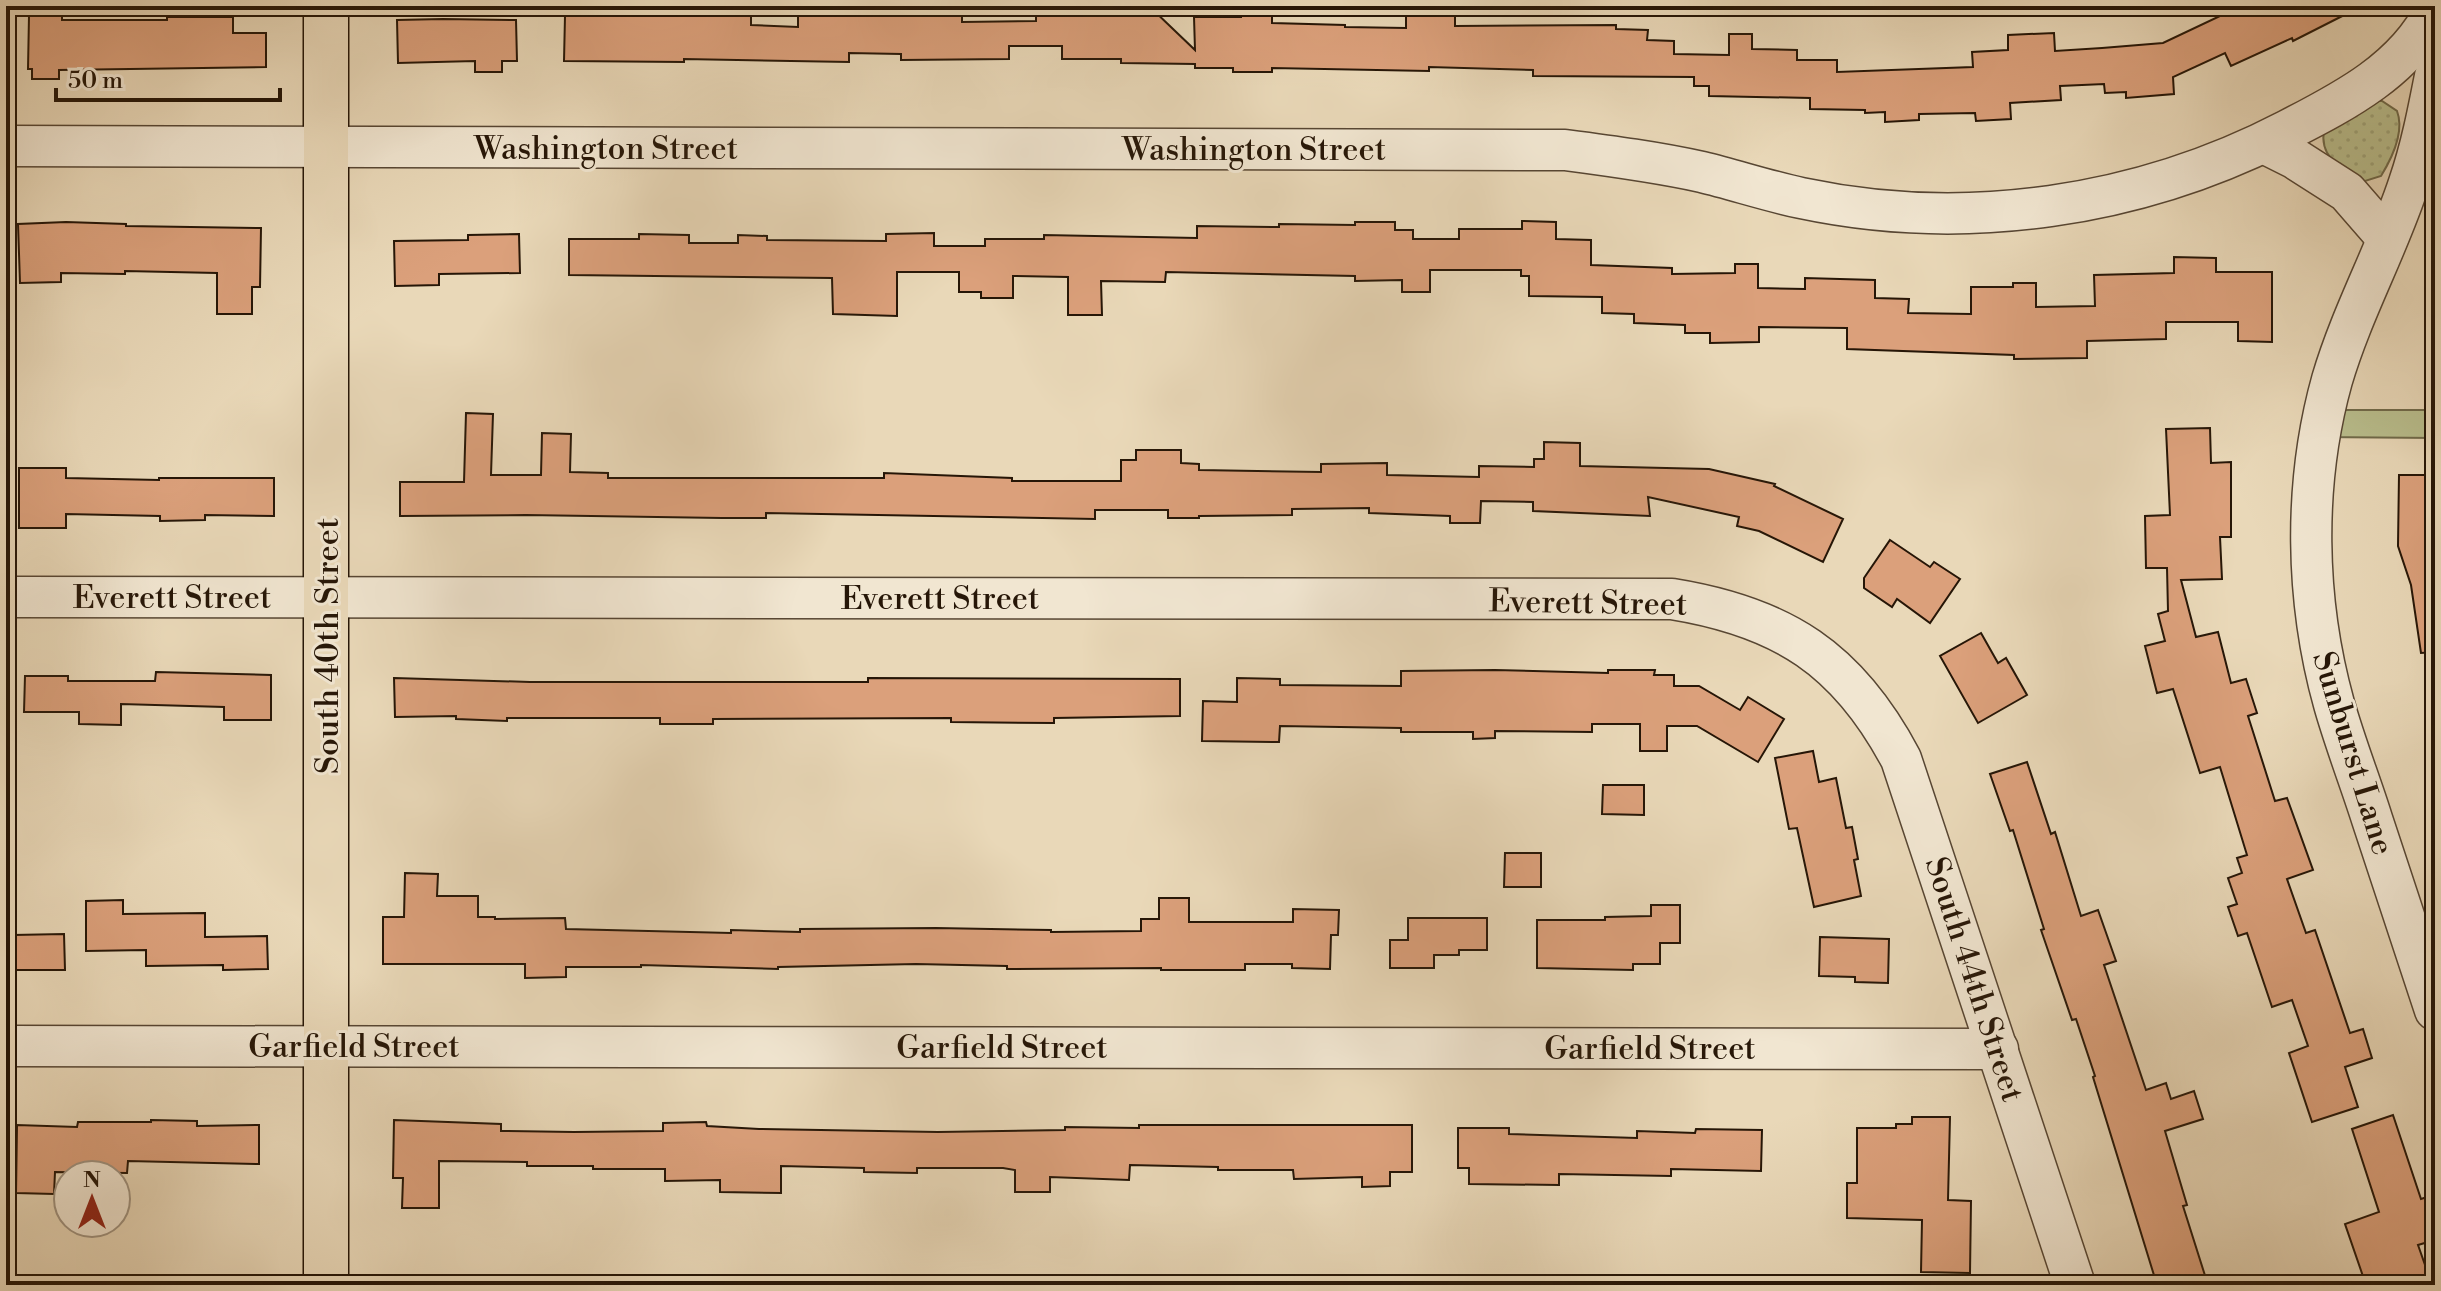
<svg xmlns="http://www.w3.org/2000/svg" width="2441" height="1291" viewBox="0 0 2441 1291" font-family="'Libre Bodoni',serif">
<defs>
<pattern id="garden-dots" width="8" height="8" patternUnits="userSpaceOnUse" patternTransform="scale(2)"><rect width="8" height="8" fill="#b9be8d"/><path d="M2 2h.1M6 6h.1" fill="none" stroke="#9fa378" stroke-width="1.8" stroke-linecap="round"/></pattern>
</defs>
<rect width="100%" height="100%" fill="#e9d8b8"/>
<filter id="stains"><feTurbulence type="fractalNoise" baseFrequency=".0025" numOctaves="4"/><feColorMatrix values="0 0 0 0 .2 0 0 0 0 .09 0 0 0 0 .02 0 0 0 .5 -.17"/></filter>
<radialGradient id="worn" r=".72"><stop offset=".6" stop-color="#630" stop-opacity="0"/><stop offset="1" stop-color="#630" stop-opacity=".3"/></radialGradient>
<path fill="#b9be8d" stroke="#706a4a" stroke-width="2" d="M 2326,410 L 2435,410 L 2435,438 L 2320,437 Z"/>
<path fill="url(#garden-dots)" stroke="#706a4a" stroke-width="2" d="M 2372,100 L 2382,101 L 2397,111 C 2405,132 2392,158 2381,176 L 2362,182 C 2342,169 2319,158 2324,130 Z"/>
<g fill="#dba07b" stroke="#261607" stroke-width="2">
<path d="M 653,6 L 685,6 L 685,15 L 751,16 L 751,25 L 798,27 L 798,7 L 889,6 L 889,15 L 962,16 L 962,22 L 1036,21 L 1036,6 L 1149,6 L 1195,50 L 1194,17 L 1241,17 L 1241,6 L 1272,6 L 1272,23 L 1345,25 L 1345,27 L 1406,28 L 1406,12 L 1455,12 L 1455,26 L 1616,25 L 1616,29 L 1648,30 L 1647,40 L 1674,41 L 1674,54 L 1729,55 L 1729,34 L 1752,34 L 1752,49 L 1797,50 L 1797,60 L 1837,60 L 1837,72 L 1973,67 L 1972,52 L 2008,50 L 2008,35 L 2054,33 L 2055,51 L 2102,48 L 2163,43 L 2241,6 L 2362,6 L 2293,41 L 2292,38 L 2231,66 L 2225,53 L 2173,77 L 2174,94 L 2126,98 L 2126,92 L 2105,93 L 2104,84 L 2060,86 L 2061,100 L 2010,103 L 2011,119 L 1976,121 L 1975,113 L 1919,114 L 1919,120 L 1885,122 L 1885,112 L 1865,113 L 1865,110 L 1810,109 L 1810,98 L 1709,96 L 1709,86 L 1694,86 L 1694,77 L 1533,76 L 1533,70 L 1429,67 L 1429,71 L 1272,68 L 1272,72 L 1233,72 L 1233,68 L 1195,68 L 1195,64 L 1121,63 L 1121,59 L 1062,59 L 1062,46 L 1009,46 L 1009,59 L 901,60 L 901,54 L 849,53 L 849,62 L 684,59 L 684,62 L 564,61 L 565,16 L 644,16 L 644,13 L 653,13 Z"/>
<path d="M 29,16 L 62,16 L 62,20 L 167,20 L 167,17 L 233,17 L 233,33 L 266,33 L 266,67 L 59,70 L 59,79 L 32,79 L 32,69 L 28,69 Z"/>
<path d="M 443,19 L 516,20 L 517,61 L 502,61 L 502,72 L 475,72 L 475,61 L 398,63 L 397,20 Z"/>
<path d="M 1522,221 L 1556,222 L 1556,239 L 1591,240 L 1591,265 L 1672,268 L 1672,274 L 1735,273 L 1735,264 L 1758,264 L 1758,288 L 1805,289 L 1805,278 L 1875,280 L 1875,298 L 1909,299 L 1908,313 L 1971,314 L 1971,287 L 2013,287 L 2013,283 L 2036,283 L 2036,307 L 2095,306 L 2094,275 L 2174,273 L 2174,257 L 2216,258 L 2216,272 L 2272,272 L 2272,342 L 2238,341 L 2238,322 L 2166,322 L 2166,339 L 2087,341 L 2087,358 L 2014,359 L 2014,355 L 1847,349 L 1847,328 L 1759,327 L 1759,342 L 1710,343 L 1710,333 L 1685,333 L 1685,325 L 1634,323 L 1634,314 L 1602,313 L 1602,297 L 1529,296 L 1529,276 L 1521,276 L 1521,270 L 1430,270 L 1430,292 L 1402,292 L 1402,280 L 1355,281 L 1355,276 L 1166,272 L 1165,282 L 1101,281 L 1102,315 L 1068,315 L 1068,277 L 1013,276 L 1013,298 L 981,298 L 981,292 L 959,292 L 959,272 L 897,272 L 897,316 L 833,314 L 832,278 L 569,275 L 569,239 L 639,239 L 639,234 L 689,235 L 689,243 L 738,243 L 738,235 L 767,236 L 767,240 L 886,241 L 886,234 L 934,233 L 934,246 L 985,246 L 985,239 L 1044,239 L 1044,235 L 1197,238 L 1197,226 L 1279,227 L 1279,224 L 1355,225 L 1355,222 L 1395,222 L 1395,230 L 1413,230 L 1413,239 L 1459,239 L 1459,229 L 1522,229 Z"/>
<path d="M 66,222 L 126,224 L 126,226 L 261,228 L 260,287 L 252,287 L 252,314 L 217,314 L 217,273 L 125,271 L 125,274 L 61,273 L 61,282 L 20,283 L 18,224 Z"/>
<path d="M 519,234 L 520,273 L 439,274 L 439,285 L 395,286 L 394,241 L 468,240 L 468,235 Z"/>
<path d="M 466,413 L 493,414 L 491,475 L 541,475 L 542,433 L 571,434 L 570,472 L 608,473 L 608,478 L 884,478 L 884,473 L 1012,478 L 1012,481 L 1121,481 L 1121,460 L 1136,460 L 1136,450 L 1181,450 L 1181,463 L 1199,464 L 1199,470 L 1321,472 L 1321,464 L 1387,463 L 1387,475 L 1479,477 L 1479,466 L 1534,467 L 1534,459 L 1544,459 L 1544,442 L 1580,443 L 1580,466 L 1709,469 L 1775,484 L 1774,486 L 1843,519 L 1823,562 L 1759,531 L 1737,526 L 1739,517 L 1648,497 L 1650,516 L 1533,511 L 1533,502 L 1481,501 L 1480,523 L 1450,523 L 1450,516 L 1369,513 L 1369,508 L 1292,509 L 1292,515 L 1199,516 L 1199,518 L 1168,518 L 1168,510 L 1095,510 L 1095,519 L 766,513 L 766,518 L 722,518 L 526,515 L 400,516 L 400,482 L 464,482 Z"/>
<path d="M 2210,428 L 2211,463 L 2231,462 L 2231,537 L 2220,537 L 2222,579 L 2181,580 L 2196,637 L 2218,632 L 2231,683 L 2246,679 L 2257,713 L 2248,716 L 2275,801 L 2287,798 L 2313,870 L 2287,879 L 2306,933 L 2315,930 L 2350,1033 L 2363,1029 L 2372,1058 L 2345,1067 L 2358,1107 L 2312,1122 L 2289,1053 L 2308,1046 L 2292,1000 L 2272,1007 L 2247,933 L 2238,936 L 2228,907 L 2237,904 L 2228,878 L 2242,873 L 2237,858 L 2247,855 L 2220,767 L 2200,773 L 2173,689 L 2157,693 L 2145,646 L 2165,641 L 2158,614 L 2168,611 L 2167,568 L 2146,568 L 2145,516 L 2170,515 L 2166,429 Z"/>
<path d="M 19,468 L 66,468 L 66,478 L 159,480 L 159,478 L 274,478 L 274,516 L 205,515 L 205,520 L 160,521 L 160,516 L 66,514 L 66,528 L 19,528 Z"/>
<path d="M 2399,475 L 2435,475 L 2435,652 L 2421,653 L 2411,585 L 2398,546 Z"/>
<path d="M 1890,540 L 1930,567 L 1934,562 L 1960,579 L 1930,623 L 1897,599 L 1892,607 L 1864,588 L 1864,578 Z"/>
<path d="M 1981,633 L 1998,663 L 2006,658 L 2027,695 L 1978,723 L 1940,656 Z"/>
<path d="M 1495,670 L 1608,673 L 1608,670 L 1655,670 L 1654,675 L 1674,675 L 1674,686 L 1699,686 L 1740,710 L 1748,697 L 1784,719 L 1758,762 L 1697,726 L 1667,726 L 1667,751 L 1640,751 L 1640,724 L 1592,724 L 1592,732 L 1495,731 L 1495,738 L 1473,739 L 1473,732 L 1401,732 L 1401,728 L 1280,726 L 1279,742 L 1202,741 L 1203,701 L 1237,702 L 1237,678 L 1280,679 L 1280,685 L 1401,686 L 1401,671 Z"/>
<path d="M 156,672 L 271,675 L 271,720 L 224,720 L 224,707 L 121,704 L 121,725 L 79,724 L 79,712 L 24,712 L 25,676 L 68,676 L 68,681 L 155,681 Z"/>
<path d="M 394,678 L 530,682 L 868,682 L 868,678 L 1180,679 L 1180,716 L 1054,718 L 1054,723 L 951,722 L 951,718 L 713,719 L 713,724 L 660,724 L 660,718 L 507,718 L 507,721 L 456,719 L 456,716 L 395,717 Z"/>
<path d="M 1813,751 L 1819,782 L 1836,778 L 1846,828 L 1852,827 L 1858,859 L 1854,860 L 1861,896 L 1814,907 L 1797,828 L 1789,829 L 1775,758 Z"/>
<path d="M 2027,762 L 2051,834 L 2055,832 L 2081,916 L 2098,910 L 2116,961 L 2104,965 L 2146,1090 L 2166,1083 L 2171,1099 L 2194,1091 L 2203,1119 L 2165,1131 L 2187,1205 L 2183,1206 L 2208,1285 L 2157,1285 L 2093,1077 L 2095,1076 L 2076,1019 L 2072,1020 L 2041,930 L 2044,929 L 2013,830 L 2010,831 L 1990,774 Z"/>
<path d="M 1603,785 L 1644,785 L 1644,815 L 1602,814 Z"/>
<path d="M 1505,853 L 1541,853 L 1541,887 L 1504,887 Z"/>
<path d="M 405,873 L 438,874 L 437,896 L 478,896 L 478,917 L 495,917 L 495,919 L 565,918 L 566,929 L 731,933 L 731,930 L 800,932 L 800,929 L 936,928 L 1051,930 L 1051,932 L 1141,931 L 1141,919 L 1159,919 L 1159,898 L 1189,898 L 1189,922 L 1293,922 L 1293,909 L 1339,910 L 1338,935 L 1331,935 L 1330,969 L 1292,968 L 1292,964 L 1245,964 L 1245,970 L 1161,970 L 1161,968 L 1007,969 L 1007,966 L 916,964 L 778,967 L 778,969 L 641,965 L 641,967 L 566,967 L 566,977 L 525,978 L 525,964 L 383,964 L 383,917 L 404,917 Z"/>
<path d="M 123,900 L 123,914 L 205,913 L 205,937 L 267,936 L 268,969 L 223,970 L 223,965 L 146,966 L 146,950 L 86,951 L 86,901 Z"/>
<path d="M 1651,905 L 1680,905 L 1680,943 L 1660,943 L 1660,964 L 1633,964 L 1633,970 L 1537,968 L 1537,920 L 1605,920 L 1605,917 L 1651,916 Z"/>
<path d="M 1408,918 L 1487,918 L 1487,950 L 1459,950 L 1459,955 L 1434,955 L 1434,968 L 1390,968 L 1390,940 L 1408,940 Z"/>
<path d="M 64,934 L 65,970 L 13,970 L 13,935 Z"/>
<path d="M 1820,937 L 1889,939 L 1888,983 L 1855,982 L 1855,977 L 1819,976 Z"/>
<path d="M 2393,1115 L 2421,1199 L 2427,1197 L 2435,1222 L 2435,1240 L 2418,1245 L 2430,1279 L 2413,1285 L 2366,1285 L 2345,1224 L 2379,1212 L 2352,1129 Z"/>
<path d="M 1912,1117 L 1950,1117 L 1948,1200 L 1971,1201 L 1970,1273 L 1921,1272 L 1922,1220 L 1847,1218 L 1847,1183 L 1857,1183 L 1857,1128 L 1896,1128 L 1896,1124 L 1912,1124 Z"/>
<path d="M 151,1120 L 197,1121 L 197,1126 L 259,1125 L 259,1164 L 128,1161 L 127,1173 L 55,1172 L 54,1194 L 16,1193 L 17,1125 L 77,1127 L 78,1122 L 151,1122 Z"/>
<path d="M 394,1120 L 501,1124 L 501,1131 L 574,1132 L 663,1131 L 663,1123 L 706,1122 L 707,1126 L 759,1129 L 938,1132 L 1065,1130 L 1065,1127 L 1139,1128 L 1139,1125 L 1412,1125 L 1412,1172 L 1390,1172 L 1390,1186 L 1362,1187 L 1362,1177 L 1294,1179 L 1293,1170 L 1218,1170 L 1218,1167 L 1130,1165 L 1129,1180 L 1050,1177 L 1050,1192 L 1015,1192 L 1015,1170 L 1003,1168 L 917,1168 L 917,1173 L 864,1172 L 864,1168 L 781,1166 L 781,1193 L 720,1192 L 720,1180 L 665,1181 L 665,1169 L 593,1169 L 593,1166 L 527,1166 L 527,1162 L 439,1161 L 439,1208 L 402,1208 L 403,1178 L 393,1178 Z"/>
<path d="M 1458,1128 L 1509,1128 L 1509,1134 L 1637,1138 L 1637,1131 L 1695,1133 L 1696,1129 L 1762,1130 L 1761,1171 L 1671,1169 L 1671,1176 L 1559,1174 L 1559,1185 L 1469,1184 L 1469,1168 L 1458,1168 Z"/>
</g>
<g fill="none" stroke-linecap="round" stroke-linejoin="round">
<defs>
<g id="minor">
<path d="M 2435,76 C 2428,112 2421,148 2409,183 C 2387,250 2352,312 2332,380 C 2303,484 2305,600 2334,704 C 2345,743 2360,781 2372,819 C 2393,883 2414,946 2435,1010"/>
<path d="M 2264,143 L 2294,158 L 2347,192 L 2387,238"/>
<path d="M 6,146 L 1565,150 C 1611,156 1657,162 1702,172 C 1735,180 1768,191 1801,198 C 1966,233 2140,207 2288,130 C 2345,101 2406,69 2435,10"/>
<path d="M 6,597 L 1672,599 C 1783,617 1848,659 1901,759 L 2075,1285"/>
<path d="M 6,1046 L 1998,1049"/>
</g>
<path id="major" d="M 326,6 L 326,1285"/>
</defs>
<use href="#minor" stroke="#574633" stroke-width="43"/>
<use href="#major" stroke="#261607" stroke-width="47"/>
<use href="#minor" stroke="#f1e6d1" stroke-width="40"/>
<use href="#major" stroke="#e9d8b8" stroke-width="44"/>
</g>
<g text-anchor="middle" stroke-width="6" stroke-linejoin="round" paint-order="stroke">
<g font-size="32" fill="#261607" stroke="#f1e6d1">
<text x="606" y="159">Washington Street</text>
<text x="1254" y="160">Washington Street</text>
<text x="172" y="608">Everett Street</text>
<text x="940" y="609">Everett Street</text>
<text transform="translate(1588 602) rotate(1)" y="11">Everett Street</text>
<text transform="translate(327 646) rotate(-90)" y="11">South 40th Street</text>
<text transform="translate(2354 753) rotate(73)" y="11">Sunburst Lane</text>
<text transform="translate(1975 979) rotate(72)" y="11">South 44th Street</text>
<text x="354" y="1057">Garfield Street</text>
<text x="1002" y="1058">Garfield Street</text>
<text x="1650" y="1059">Garfield Street</text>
</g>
</g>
<rect width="2441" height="1291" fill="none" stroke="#e9d8b8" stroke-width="32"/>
<rect x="8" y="8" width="2425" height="1275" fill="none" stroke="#261607" stroke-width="4"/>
<rect x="16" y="16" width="2409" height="1259" fill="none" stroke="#261607" stroke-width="2"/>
<g transform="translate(92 1199)"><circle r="38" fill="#f1e6d1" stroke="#a09380" stroke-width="2"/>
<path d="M0-6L14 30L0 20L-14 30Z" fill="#8f2418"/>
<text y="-12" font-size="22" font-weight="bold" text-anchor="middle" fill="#261607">N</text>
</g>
<path d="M56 88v12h224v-12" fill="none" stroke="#261607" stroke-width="4"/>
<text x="68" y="88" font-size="24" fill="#261607" stroke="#f1e6d1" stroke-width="6" paint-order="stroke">50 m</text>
<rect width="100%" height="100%" filter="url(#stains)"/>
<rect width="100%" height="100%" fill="url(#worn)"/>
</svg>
